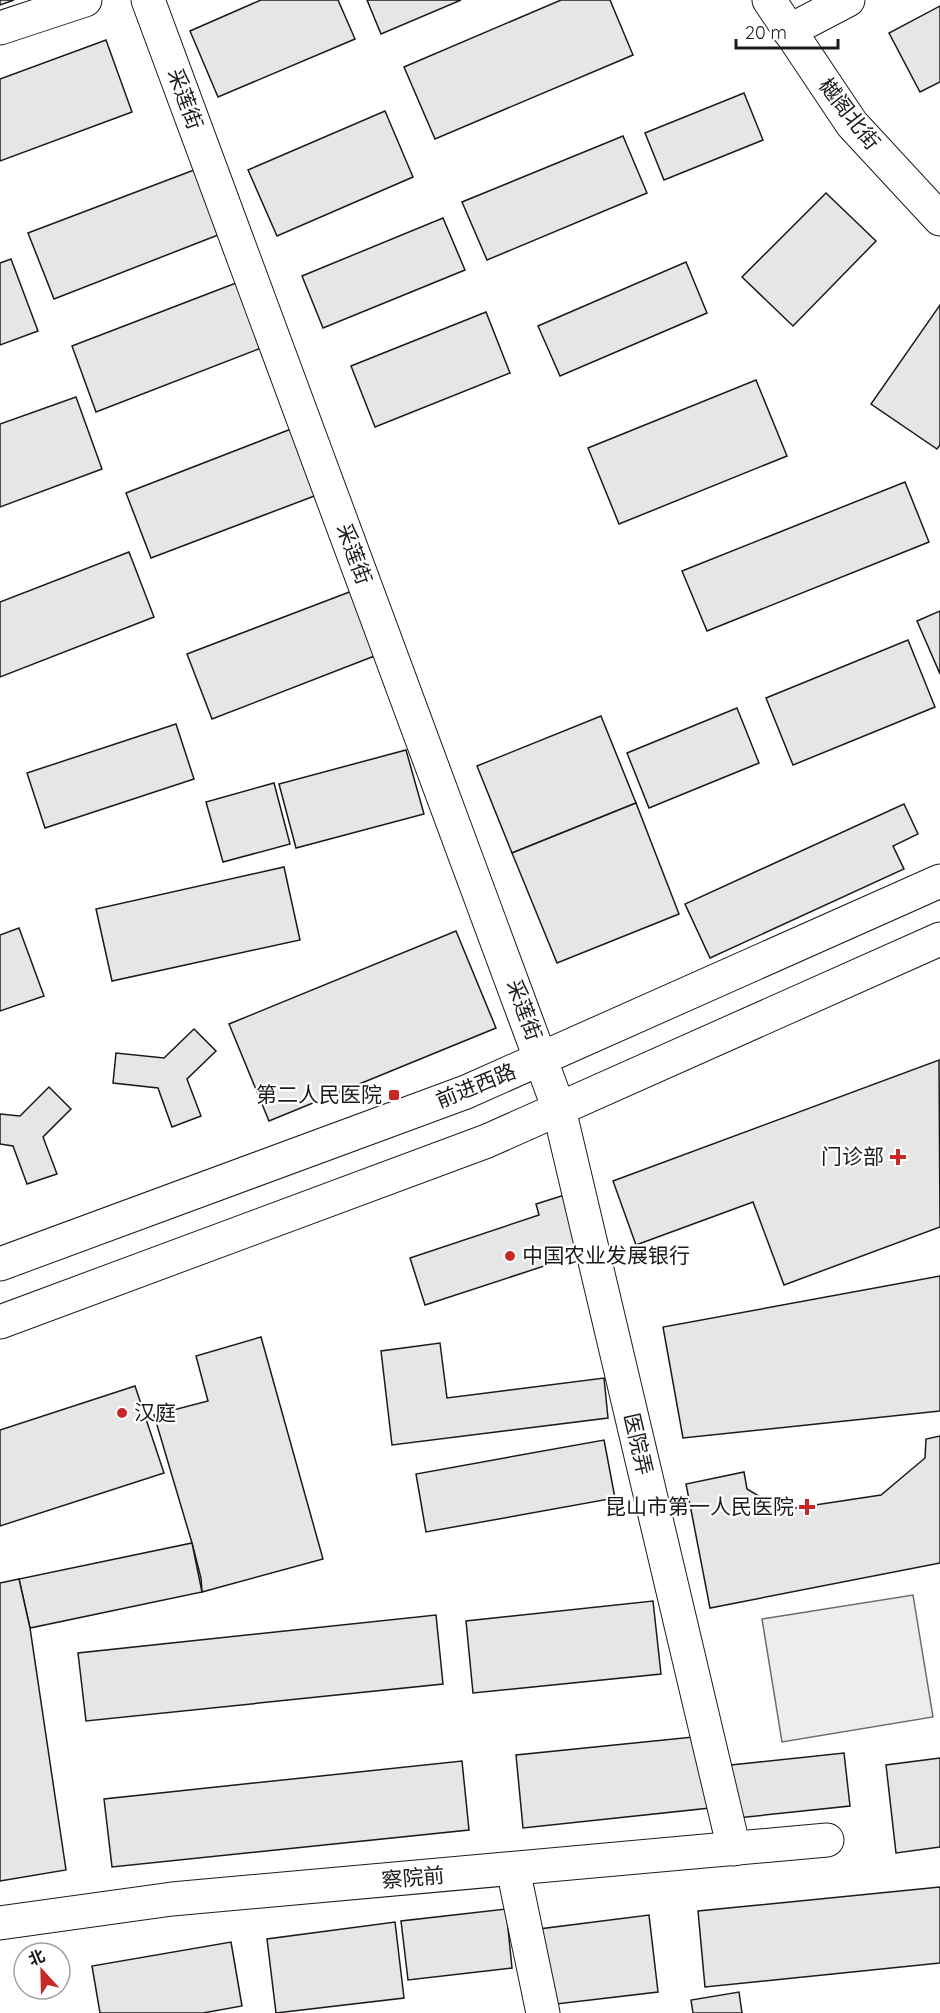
<svg xmlns="http://www.w3.org/2000/svg" width="940" height="2013" viewBox="0 0 940 2013" font-family="Quicksand,'Noto Sans SC',sans-serif">
<rect width="100%" height="100%" fill="#fff"/>
<path fill="#ededed" stroke="#6a6a6a" stroke-width="1.5" d="M 913,1595 L 933,1717 L 782,1742 L 762,1619 Z"/>
<g fill="#e6e6e6" stroke="#1a1a1a" stroke-width="1.5">
<path d="M 0,0 L 14,0 L 0,5 Z"/>
<path d="M 261,0 L 338,0 L 355,39 L 218,97 L 190,31 Z"/>
<path d="M 367,0 L 461,0 L 381,34 Z"/>
<path d="M 561,0 L 610,0 L 633,55 L 435,139 L 404,67 Z"/>
<path d="M 940,6 L 940,82 L 920,92 L 889,33 Z"/>
<path d="M 106,40 L 132,112 L 0,161 L 0,79 Z"/>
<path d="M 744,93 L 763,140 L 664,180 L 645,133 Z"/>
<path d="M 385,111 L 413,177 L 277,236 L 248,170 Z"/>
<path d="M 623,136 L 647,193 L 487,260 L 462,202 Z"/>
<path d="M 194,170 L 218,235 L 54,299 L 28,233 Z"/>
<path d="M 826,193 L 876,241 L 793,326 L 742,277 Z"/>
<path d="M 443,218 L 465,270 L 323,328 L 302,276 Z"/>
<path d="M 11,259 L 38,331 L 0,345 L 0,263 Z"/>
<path d="M 686,262 L 707,313 L 560,376 L 538,326 Z"/>
<path d="M 236,283 L 261,348 L 96,412 L 72,346 Z"/>
<path d="M 940,305 L 940,445 L 937,449 L 871,404 Z"/>
<path d="M 486,312 L 510,373 L 375,427 L 351,366 Z"/>
<path d="M 756,380 L 787,456 L 619,524 L 588,448 Z"/>
<path d="M 76,397 L 102,469 L 0,507 L 0,424 Z"/>
<path d="M 291,429 L 317,495 L 151,558 L 126,493 Z"/>
<path d="M 905,482 L 929,542 L 707,631 L 682,571 Z"/>
<path d="M 129,552 L 154,617 L 0,677 L 0,602 Z"/>
<path d="M 352,591 L 377,655 L 212,719 L 187,654 Z"/>
<path d="M 940,611 L 940,674 L 917,621 Z"/>
<path d="M 908,640 L 935,707 L 793,765 L 766,698 Z"/>
<path d="M 737,708 L 759,763 L 649,808 L 627,753 Z"/>
<path d="M 601,716 L 636,803 L 512,853 L 477,766 Z"/>
<path d="M 176,724 L 194,779 L 45,828 L 27,773 Z"/>
<path d="M 406,750 L 424,814 L 296,848 L 279,784 Z"/>
<path d="M 274,783 L 290,844 L 223,862 L 206,802 Z"/>
<path d="M 636,803 L 679,914 L 557,963 L 512,853 Z"/>
<path d="M 904,804 L 918,834 L 893,846 L 904,869 L 710,958 L 685,904 Z"/>
<path d="M 284,867 L 300,940 L 112,981 L 96,909 Z"/>
<path d="M 19,928 L 44,996 L 0,1011 L 0,935 Z"/>
<path d="M 456,931 L 496,1028 L 269,1121 L 229,1024 Z"/>
<path d="M 194,1029 L 216,1051 L 187,1079 L 201,1116 L 172,1127 L 158,1088 L 113,1083 L 116,1053 L 164,1058 Z"/>
<path d="M 939,1060 L 940,1227 L 784,1285 L 753,1202 L 636,1245 L 613,1181 Z"/>
<path d="M 49,1087 L 71,1109 L 43,1137 L 57,1174 L 27,1184 L 13,1146 L 0,1144 L 0,1114 L 20,1116 Z"/>
<path d="M 571,1193 L 590,1251 L 425,1305 L 410,1258 L 539,1215 L 536,1204 Z"/>
<path d="M 940,1276 L 940,1411 L 683,1438 L 663,1327 Z"/>
<path d="M 261,1337 L 323,1559 L 202,1592 L 201,1578 L 192,1543 L 154,1415 L 208,1401 L 196,1356 Z"/>
<path d="M 440,1343 L 447,1398 L 604,1378 L 608,1418 L 392,1445 L 381,1351 Z"/>
<path d="M 135,1386 L 164,1473 L 0,1526 L 0,1430 Z"/>
<path d="M 940,1436 L 940,1563 L 710,1608 L 686,1484 L 744,1472 L 747,1489 L 782,1510 L 881,1495 L 925,1458 L 926,1439 Z"/>
<path d="M 604,1440 L 615,1498 L 426,1532 L 416,1474 Z"/>
<path d="M 192,1543 L 202,1592 L 30,1628 L 19,1579 Z"/>
<path d="M 19,1579 L 30,1628 L 66,1870 L 0,1881 L 0,1583 Z"/>
<path d="M 653,1601 L 661,1674 L 473,1693 L 466,1621 Z"/>
<path d="M 436,1615 L 443,1684 L 86,1721 L 78,1653 Z"/>
<path d="M 703,1736 L 710,1808 L 523,1828 L 516,1755 Z"/>
<path d="M 844,1753 L 850,1806 L 737,1818 L 731,1765 Z"/>
<path d="M 940,1758 L 940,1847 L 896,1853 L 886,1765 Z"/>
<path d="M 462,1761 L 469,1830 L 112,1867 L 104,1799 Z"/>
<path d="M 940,1887 L 940,1963 L 705,1987 L 698,1911 Z"/>
<path d="M 506,1909 L 512,1968 L 408,1980 L 401,1921 Z"/>
<path d="M 649,1915 L 658,1992 L 548,2005 L 539,1929 Z"/>
<path d="M 395,1922 L 404,1998 L 276,2013 L 267,1939 Z"/>
<path d="M 231,1942 L 242,2006 L 203,2013 L 100,2013 L 92,1966 Z"/>
<path d="M 739,1992 L 742,2013 L 693,2013 L 691,2000 Z"/>
</g>
<g fill="none" stroke-linecap="round" stroke-linejoin="round">
<defs>
<g id="minor">
<path d="M 148,0 L 559,1109 L 734,1849"/>
<path d="M 769,0 L 852,124 L 940,219"/>
<path d="M 0,28 L 85,0"/>
<path d="M 789,31 L 848,0"/>
<path d="M 513,1869 L 543,2013"/>
<path d="M 0,1923 L 172,1899 L 827,1840"/>
</g>
<g id="major">
<path d="M 0,1264 L 466,1092 L 940,881"/>
<path d="M 0,1322 L 487,1141 L 940,939"/>
</g>
</defs>
<use href="#minor" stroke="#1a1a1a" stroke-width="35"/>
<use href="#major" stroke="#1a1a1a" stroke-width="35"/>
<use href="#minor" stroke="#fff" stroke-width="33"/>
<use href="#major" stroke="#fff" stroke-width="33"/>
</g>
<g fill="#c62828" stroke="#fff" stroke-width="2">
<rect x="388" y="1089" width="12" height="12" rx="3"/>
<path d="M895 1148h6v6h6v6h-6v6h-6v-6h-6v-6h6z"/>
<circle cx="510" cy="1256" r="6"/>
<circle cx="122" cy="1413" r="6"/>
<path d="M804 1498h6v6h6v6h-6v6h-6v-6h-6v-6h6z"/>
</g>
<g text-anchor="middle" stroke-width="4.5" stroke-linejoin="round" paint-order="stroke">
<g font-size="21" fill="#1a1a1a" stroke="#fff">
<text transform="translate(185 99) rotate(70)" y="7">采莲街</text>
<text transform="translate(849 114) rotate(52)" y="7">樾阁北街</text>
<text transform="translate(354 554) rotate(70)" y="7">采莲街</text>
<text transform="translate(524 1010) rotate(70)" y="7">采莲街</text>
<text transform="translate(476 1086) rotate(-22)" y="7">前进西路</text>
<text transform="translate(638 1444) rotate(77)" y="7">医院弄</text>
<text transform="translate(413 1878) rotate(-5)" y="7">察院前</text>
</g>
<g font-size="21" fill="#1a1a1a" stroke="#fff" text-anchor="end">
<text x="382" y="1102">第二人民医院</text>
<text x="884" y="1164">门诊部</text>
<text x="522" y="1263" text-anchor="start">中国农业发展银行</text>
<text x="134" y="1420" text-anchor="start">汉庭</text>
<text x="794" y="1514">昆山市第一人民医院</text>
</g>
</g>
<g transform="translate(42 1971) rotate(338)"><circle r="28" fill="#ffffff" stroke="#a3a3a3" stroke-width="1.5"/>
<path d="M0-4.5L10 22L0 15L-10 22Z" fill="#c62828"/>
<text y="-9" font-size="16" font-weight="bold" text-anchor="middle" fill="#1a1a1a">北</text>
</g>
<path d="M736 39v9h102v-9" fill="none" stroke="#1a1a1a" stroke-width="3"/>
<text x="745" y="39" font-size="18" fill="#1a1a1a" stroke="#ffffff" stroke-width="4.5" paint-order="stroke">20 m</text>
</svg>
